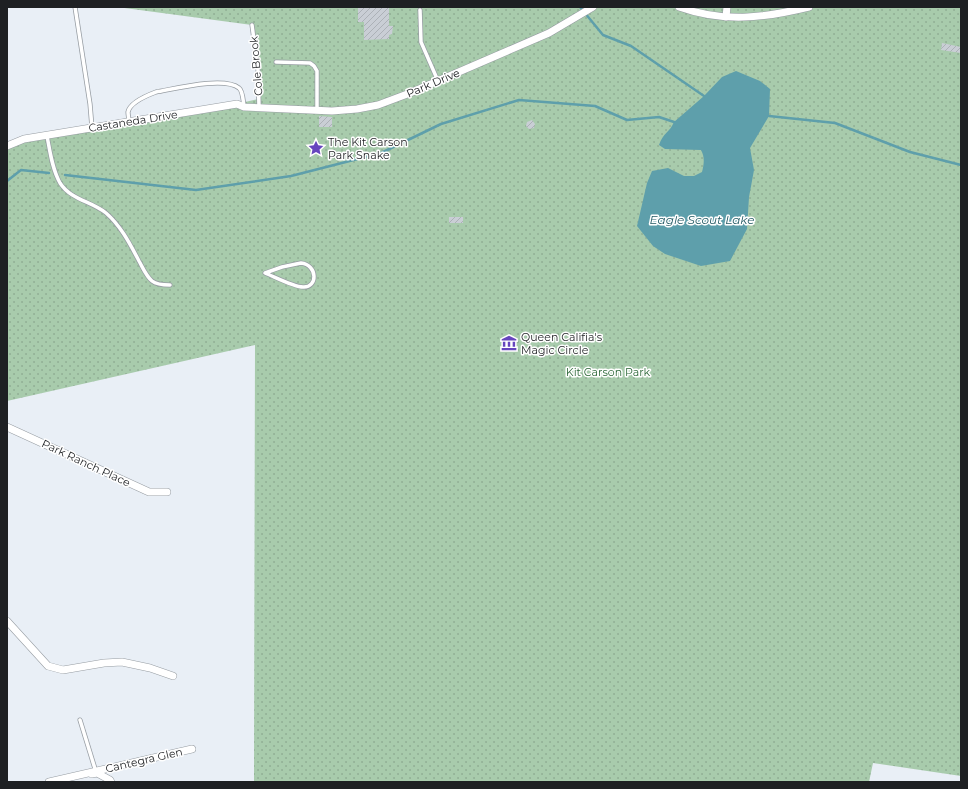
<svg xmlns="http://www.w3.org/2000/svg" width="968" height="789" viewBox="0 0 968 789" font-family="Montserrat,sans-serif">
<defs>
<pattern id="park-dots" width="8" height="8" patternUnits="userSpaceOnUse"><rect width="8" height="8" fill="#a8cbac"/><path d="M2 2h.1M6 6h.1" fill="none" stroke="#90ae94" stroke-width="1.8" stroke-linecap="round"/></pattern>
<pattern id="building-hatch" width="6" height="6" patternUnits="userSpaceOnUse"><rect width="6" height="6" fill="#c9ced5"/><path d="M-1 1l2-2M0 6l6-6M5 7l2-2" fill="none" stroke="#acb1b7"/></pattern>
</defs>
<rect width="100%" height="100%" fill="#e9eff6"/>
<path fill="url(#park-dots)" d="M 117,7 L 961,7 L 961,776 L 873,763 L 869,782 L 254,782 L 255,345 L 7,401 L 7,144 L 223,107 L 258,99 L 260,90 L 252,25 Z"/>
<path fill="#5e9fab" d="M 736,71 L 760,81 L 770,89 L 769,116 L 750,148 L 754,170 L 749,197 L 747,229 L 730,261 L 701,266 L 665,254 L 653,246 L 637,226 L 647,183 L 652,171 L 668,168 L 684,176 L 694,176 L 702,172 C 704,164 705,157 701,150 L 665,149 L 659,145 C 663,133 670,132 674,122 L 704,96 L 722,77 Z"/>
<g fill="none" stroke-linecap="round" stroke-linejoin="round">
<g stroke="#5e9fab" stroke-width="2.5">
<path d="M 580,7 L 603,35 L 631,46 L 704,96"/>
<path d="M 769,116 L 835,123 L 910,152 L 961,165"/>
<path d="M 65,175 L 196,190 L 291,176 L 381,153 L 441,124 L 519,100 L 595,106 L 627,120 L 659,117 L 674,122"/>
<path d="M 7,181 L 21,170 L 49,173"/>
</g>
</g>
<g fill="url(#building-hatch)">
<path d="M 358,7 L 389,7 L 389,26 L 393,26 L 392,34 L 389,35 L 389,39 L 364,40 L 364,22 L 358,22 Z"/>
<path d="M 942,43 L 961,47 L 961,53 L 941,50 Z"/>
<path d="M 319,116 L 332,117 L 332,127 L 319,127 Z"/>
<path d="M 532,120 L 535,124 L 534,128 L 529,129 L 526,126 L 527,122 Z"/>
<rect x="449" y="217" width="14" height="6"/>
</g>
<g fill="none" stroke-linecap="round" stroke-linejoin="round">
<defs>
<g id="service">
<path d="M 75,7 L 90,104 L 92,128"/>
<path d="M 420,10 L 421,42 L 438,81"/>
<path d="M 252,25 L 258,70 L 259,107"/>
<path d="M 276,62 L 310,63 L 314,66 L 317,71 L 317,110"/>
<path d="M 129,122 C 129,119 128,115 128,112 C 130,102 148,95 156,92 C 174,89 224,76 239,88 C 243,91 243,101 244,106"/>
<path d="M 47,136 C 50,151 52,169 60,183 C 71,200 91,201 106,213 C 121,226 130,244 139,261 C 143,268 146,276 152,281 C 157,285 164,285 170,285"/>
<path d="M 301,263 C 318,265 318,288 303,287 C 294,287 275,277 265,273 L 282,267 Z"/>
<path d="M 80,720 L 96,772"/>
</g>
<g id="minor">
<path d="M 679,7 C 724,23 764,18 809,7"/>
<path d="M 726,17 L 727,7"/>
<path d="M 7,146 L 24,139 L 237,104 L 244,107 L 332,111 L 357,109 L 378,105 L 410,93 L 549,33 L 593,7"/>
<path d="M 7,427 L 149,492 L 167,492"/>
<path d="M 7,621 L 48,666 L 63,670 L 104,663 L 122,662 L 150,668 L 173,676"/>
<path d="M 92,774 L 97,773 L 110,780 L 111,782"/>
<path d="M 49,782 L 192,749"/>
</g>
</defs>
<use href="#service" stroke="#979da3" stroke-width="5"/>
<use href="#minor" stroke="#979da3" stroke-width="8"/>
<use href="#service" stroke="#fff" stroke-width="3.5"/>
<use href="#minor" stroke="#fff" stroke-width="7"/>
</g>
<defs>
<symbol id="sight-bare" viewBox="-9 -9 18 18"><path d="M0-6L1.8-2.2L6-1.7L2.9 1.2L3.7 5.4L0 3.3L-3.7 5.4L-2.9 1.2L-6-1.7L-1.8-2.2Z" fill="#6645be" stroke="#fff" stroke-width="2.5" paint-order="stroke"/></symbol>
<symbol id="museum-bare" viewBox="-9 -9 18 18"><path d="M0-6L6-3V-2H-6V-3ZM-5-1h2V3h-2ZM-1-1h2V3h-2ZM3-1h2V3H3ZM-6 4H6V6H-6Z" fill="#6645be" stroke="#fff" stroke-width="2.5" paint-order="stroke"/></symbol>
</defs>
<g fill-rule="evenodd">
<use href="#sight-bare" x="305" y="137" width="22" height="22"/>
<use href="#museum-bare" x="498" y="332" width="22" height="22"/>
</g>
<g text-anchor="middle" stroke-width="3" stroke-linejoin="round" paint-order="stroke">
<g font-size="11" fill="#1e2023" stroke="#fff">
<text transform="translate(256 66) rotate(-95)" y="4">Cole Brook</text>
<text transform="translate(433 83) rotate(-23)" y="4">Park Drive</text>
<text transform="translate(133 121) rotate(-9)" y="4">Castaneda Drive</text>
<text transform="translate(86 463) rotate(25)" y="4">Park Ranch Place</text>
<text transform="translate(144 760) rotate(-13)" y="4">Cantegra Glen</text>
</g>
<g font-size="11" fill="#1e2023" stroke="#fff" text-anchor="start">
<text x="328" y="146">The Kit Carson<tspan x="328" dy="13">Park Snake</tspan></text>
<text x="521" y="341">Queen Califia's<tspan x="521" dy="13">Magic Circle</tspan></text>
</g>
<g font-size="11" fill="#2b6737" stroke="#fff">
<text x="608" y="376">Kit Carson Park</text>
</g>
<g font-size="12" font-style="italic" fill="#245b65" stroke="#fff">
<text x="702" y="224">Eagle Scout Lake</text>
</g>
</g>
<rect width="968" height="789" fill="none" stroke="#1e2023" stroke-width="16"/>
</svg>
